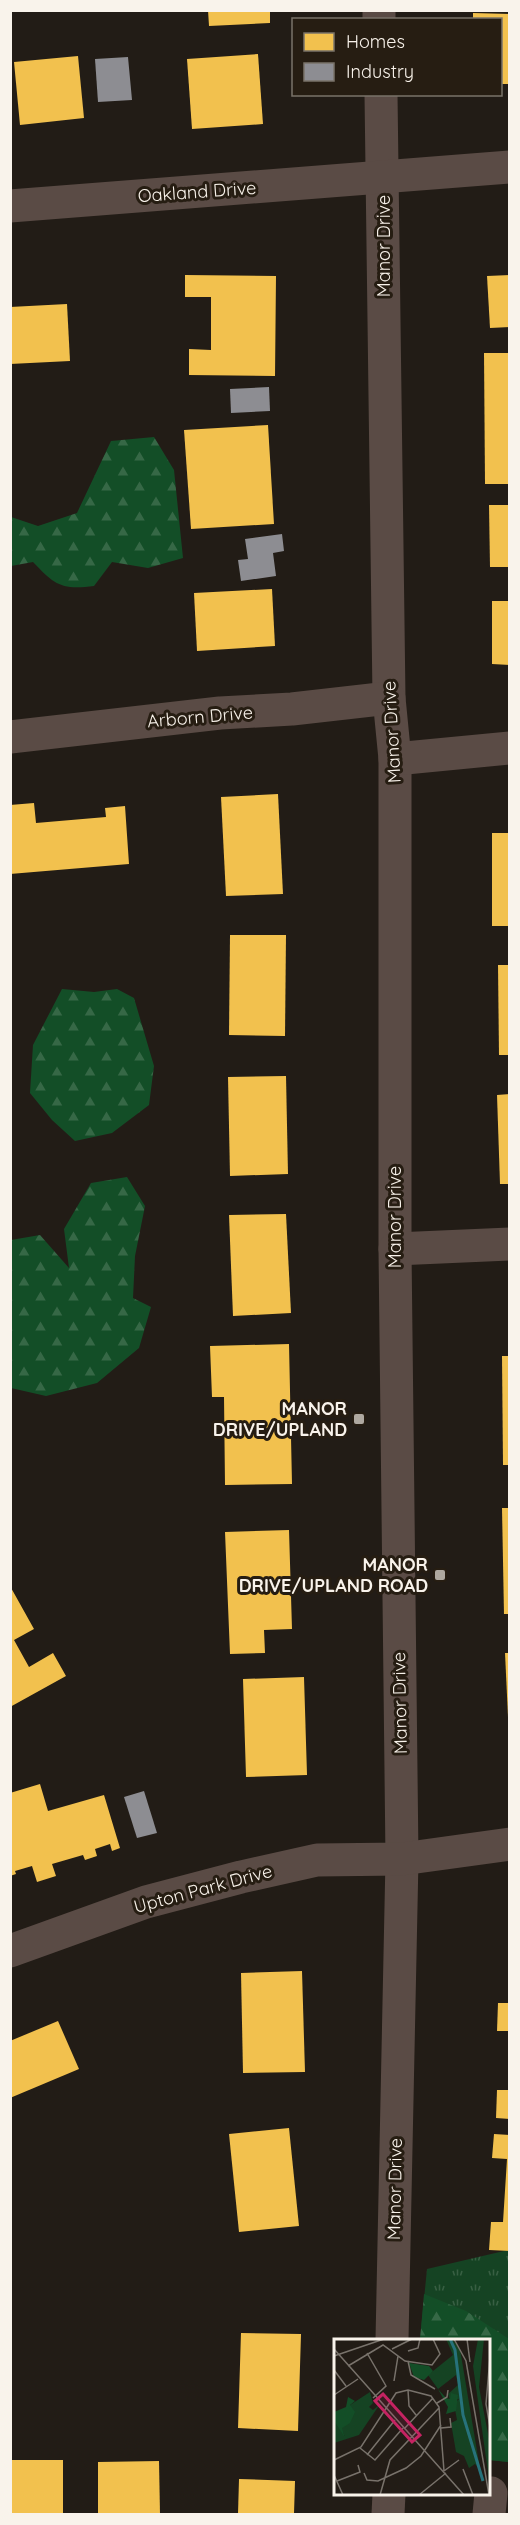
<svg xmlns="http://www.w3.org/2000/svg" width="520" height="2525" viewBox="0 0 520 2525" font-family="Quicksand,sans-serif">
<defs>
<pattern id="grass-tufts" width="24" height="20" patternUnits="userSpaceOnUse" patternTransform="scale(1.5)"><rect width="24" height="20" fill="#154323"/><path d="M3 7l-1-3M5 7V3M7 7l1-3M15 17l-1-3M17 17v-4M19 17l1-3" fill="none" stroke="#385f43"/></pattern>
<pattern id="forest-firs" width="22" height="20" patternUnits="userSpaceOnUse" patternTransform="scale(1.5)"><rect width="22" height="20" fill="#134e27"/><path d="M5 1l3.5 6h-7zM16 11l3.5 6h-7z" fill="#366846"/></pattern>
</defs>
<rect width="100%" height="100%" fill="#221c16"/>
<path fill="url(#grass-tufts)" d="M 504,2251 L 509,2251 L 509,2462 L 489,2460 L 488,2340 L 420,2340 L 427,2269 Z"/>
<g fill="url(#forest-firs)">
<path d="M 154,437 L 174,470 L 183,558 L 148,568 L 112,562 L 94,586 C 61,590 55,585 33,562 L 11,566 L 11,517 L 38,526 L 77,513 L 111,441 Z"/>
<path d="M 62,989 L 94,992 L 117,989 L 134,998 L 154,1066 L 149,1105 L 112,1133 L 75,1141 L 52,1120 L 30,1093 L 33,1045 Z"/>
<path d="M 127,1177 L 145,1206 L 135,1256 L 133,1298 L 151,1307 L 139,1348 L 97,1383 L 46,1396 L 11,1388 L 11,1240 L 40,1235 L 69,1268 L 64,1229 L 91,1183 Z"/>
<path d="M 424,2294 L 466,2311 L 509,2339 L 509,2462 L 489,2460 L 488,2340 L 420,2340 Z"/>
</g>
<g fill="#f2c14e">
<path d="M 208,10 L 270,10 L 270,23 L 209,26 Z"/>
<path d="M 473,13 L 510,14 L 510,84 L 500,84 L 500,20 L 473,20 Z"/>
<path d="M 258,54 L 263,124 L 192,129 L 187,59 Z"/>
<path d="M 78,56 L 84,118 L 20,125 L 14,62 Z"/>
<path d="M 185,275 L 276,276 L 275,376 L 189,375 L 189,349 L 211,350 L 211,297 L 185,297 Z"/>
<path d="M 510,275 L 510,327 L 490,328 L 487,276 Z"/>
<path d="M 67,304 L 70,361 L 10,364 L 10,307 Z"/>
<path d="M 484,353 L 510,353 L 510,484 L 485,484 Z"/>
<path d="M 268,425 L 274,524 L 191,529 L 184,430 Z"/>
<path d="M 489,505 L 510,505 L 510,567 L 490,567 Z"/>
<path d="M 272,589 L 275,646 L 197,651 L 194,593 Z"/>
<path d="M 492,601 L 510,601 L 510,665 L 492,664 Z"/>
<path d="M 278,794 L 283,894 L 226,896 L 221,797 Z"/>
<path d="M 34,803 L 36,823 L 106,817 L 105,808 L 125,806 L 129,864 L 10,874 L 10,805 Z"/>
<rect x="492" y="833" width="18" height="93"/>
<path d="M 230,935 L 286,935 L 285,1036 L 229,1035 Z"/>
<path d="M 498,965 L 510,965 L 510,1055 L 499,1055 Z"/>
<path d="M 286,1076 L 288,1174 L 230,1176 L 228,1077 Z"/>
<path d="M 510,1094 L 510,1184 L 500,1184 L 497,1095 Z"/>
<path d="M 286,1214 L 291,1313 L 233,1316 L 229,1215 Z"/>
<path d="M 289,1344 L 292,1484 L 225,1485 L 224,1397 L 212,1397 L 210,1346 Z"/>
<path d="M 502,1356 L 510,1356 L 510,1465 L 503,1465 Z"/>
<path d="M 502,1508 L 510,1508 L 510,1614 L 504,1614 Z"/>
<path d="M 289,1530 L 292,1629 L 264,1630 L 265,1653 L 230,1654 L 225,1532 Z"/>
<path d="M 10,1586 L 34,1629 L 14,1640 L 29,1667 L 53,1653 L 66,1676 L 10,1707 Z"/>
<path d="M 505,1653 L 510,1653 L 510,1717 L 508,1717 Z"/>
<path d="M 304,1677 L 307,1775 L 246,1777 L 243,1679 Z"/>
<path d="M 40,1784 L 48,1811 L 104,1795 L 120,1848 L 112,1851 L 110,1844 L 95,1849 L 97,1856 L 85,1860 L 83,1855 L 52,1864 L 56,1876 L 37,1882 L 32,1866 L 15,1871 L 16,1874 L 10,1876 L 10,1793 Z"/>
<path d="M 302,1971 L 305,2072 L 243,2073 L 241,1973 Z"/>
<path d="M 498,2003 L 510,2003 L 510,2031 L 497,2031 Z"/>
<path d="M 58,2021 L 79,2069 L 10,2098 L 10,2041 Z"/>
<path d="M 497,2090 L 510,2090 L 510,2119 L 496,2118 Z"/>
<path d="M 289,2128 L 299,2226 L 239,2232 L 229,2134 Z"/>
<path d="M 494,2134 L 510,2135 L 510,2251 L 489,2250 L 491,2222 L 503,2222 L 507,2159 L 492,2158 Z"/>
<path d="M 241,2333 L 301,2334 L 298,2431 L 238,2428 Z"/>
<rect x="10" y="2460" width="53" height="54"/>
<path d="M 159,2461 L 160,2514 L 98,2514 L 98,2462 Z"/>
<path d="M 239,2479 L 295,2481 L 294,2514 L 238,2514 Z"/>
</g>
<g fill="#8d8d92">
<path d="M 128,57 L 132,100 L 98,102 L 95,59 Z"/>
<path d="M 269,387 L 270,411 L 231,413 L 230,389 Z"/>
<path d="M 282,534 L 284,551 L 273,553 L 276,576 L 241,581 L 238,560 L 248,559 L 245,539 Z"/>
<path d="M 144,1791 L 157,1833 L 137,1838 L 124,1797 Z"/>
</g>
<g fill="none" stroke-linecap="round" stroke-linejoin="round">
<g stroke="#5a4b45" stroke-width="33">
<path d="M 379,10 L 379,20"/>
<path d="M 381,94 L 389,698 L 395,759 L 395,1249 L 402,1859 L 392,2340"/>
<path d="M 10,206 L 510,167"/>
<path d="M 10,737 L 220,713 L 292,709 L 389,698"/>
<path d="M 395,759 L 510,748"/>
<path d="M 395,1249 L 510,1244"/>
<path d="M 10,1951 L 146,1902 L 241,1877 L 317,1860 L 402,1859 L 510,1844"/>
<path d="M 388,2514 L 389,2494"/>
<path d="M 489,2514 L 491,2493"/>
</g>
</g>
<g fill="#aea8a0" stroke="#261d12" stroke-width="2">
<rect x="353" y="1413" width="12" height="12" rx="3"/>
<rect x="434" y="1569" width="12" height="12" rx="3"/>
</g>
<g text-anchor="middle" stroke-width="6" stroke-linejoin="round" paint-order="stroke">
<g font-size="18" fill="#f9f3eb" stroke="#261d12">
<text transform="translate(197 192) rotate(-4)" y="6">Oakland Drive</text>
<text transform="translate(384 246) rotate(-90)" y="6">Manor Drive</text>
<text transform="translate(200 717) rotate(-5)" y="6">Arborn Drive</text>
<text transform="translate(392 732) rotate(-93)" y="6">Manor Drive</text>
<text transform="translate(395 1217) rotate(-90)" y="6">Manor Drive</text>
<text transform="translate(400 1703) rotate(-91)" y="6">Manor Drive</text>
<text transform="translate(203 1889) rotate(-15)" y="6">Upton Park Drive</text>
<text transform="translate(395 2189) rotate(-89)" y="6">Manor Drive</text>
</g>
<g font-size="18" font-weight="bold" fill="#f9f3eb" stroke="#261d12" text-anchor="end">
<text x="347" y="1415">MANOR<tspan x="347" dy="21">DRIVE/UPLAND</tspan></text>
<text x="428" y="1571">MANOR<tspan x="428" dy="21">DRIVE/UPLAND ROAD</tspan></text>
</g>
</g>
<g transform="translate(334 2339)">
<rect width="156" height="156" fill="#221c16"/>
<path d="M 112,0 L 118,0 L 126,10 L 146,130 L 141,125 L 135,129 L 130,117 L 122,113 L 117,84 L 123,81 L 120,65 L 125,60 L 116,61 L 114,55 L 124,46 L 122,36 L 104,50 L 94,36 L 119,16 ZM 144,0 L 150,0 L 145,48 L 156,105 L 156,147 L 139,27 ZM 36,53 L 39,64 L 35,68 L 39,71 L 44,67 L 42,63 L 46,65 L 25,96 L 0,104 L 0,82 L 11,98 L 7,89 L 17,81 L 16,66 Z" fill="#154323"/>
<path d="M 75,24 L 95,27 L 99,32 L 90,41 L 80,38 ZM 104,50 L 112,59 L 116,60 L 117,54 L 124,56 L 122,72 L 112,75 L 114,68 ZM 14,58 L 21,62 L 16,66 L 21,73 L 16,84 L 8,89 L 11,99 L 0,82 L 0,73 L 12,68 Z" fill="#134e27"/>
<path fill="none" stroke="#27727b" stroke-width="3" d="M 116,0 L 121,11 L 129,76 L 149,142"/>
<path fill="none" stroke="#78726b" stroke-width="1.5" d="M 120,0 L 132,22 L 155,156M 133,0 L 136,23M 0,10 L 130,156M 58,10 L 78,0M 74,12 L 84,9 L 86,0M 33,14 L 52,47 L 39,59M 0,17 L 50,0M 156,18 L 152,65 L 156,88M 74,22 L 77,36 L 101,50M 14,27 L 49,6 L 71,22 L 98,26 L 106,15 L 99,0M 0,31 L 12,47M 60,42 L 64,17M 74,51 L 75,67 L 82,76M 0,56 L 24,40M 103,64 L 113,58 L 114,51M 107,89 L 117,88 L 116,79M 70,90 L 99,59M 26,109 L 41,121 L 69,89M 33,116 L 61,81M 0,121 L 27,108 L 62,54 L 74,51 L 97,57 L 105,68 L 110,132M 129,130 L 139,156M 110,132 L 125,121M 30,134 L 33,141 L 44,142 L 72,129 L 87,117 L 107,86M 0,136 L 9,156M 3,142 L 26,133 L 24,126M 46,156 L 56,121 L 105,69M 85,156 L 112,134"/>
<path fill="#c52362" fill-opacity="0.15" stroke="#c52362" stroke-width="3" d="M 49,55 L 86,96 L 78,103 L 41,62 Z"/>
<rect width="156" height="156" fill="none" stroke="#f9f3eb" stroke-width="3"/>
</g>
<rect width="520" height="2525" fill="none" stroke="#f9f3eb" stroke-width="24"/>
<rect x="292" y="18" width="210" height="78" fill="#261d12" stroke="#7a7369" stroke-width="1.5"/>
<rect x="304" y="33" width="30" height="18" fill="#f2c14e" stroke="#7a7369" stroke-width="1.5"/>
<text x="346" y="48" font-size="18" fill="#f9f3eb">Homes</text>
<rect x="304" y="63" width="30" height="18" fill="#8d8d92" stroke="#7a7369" stroke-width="1.5"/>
<text x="346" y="78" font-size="18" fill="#f9f3eb">Industry</text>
</svg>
